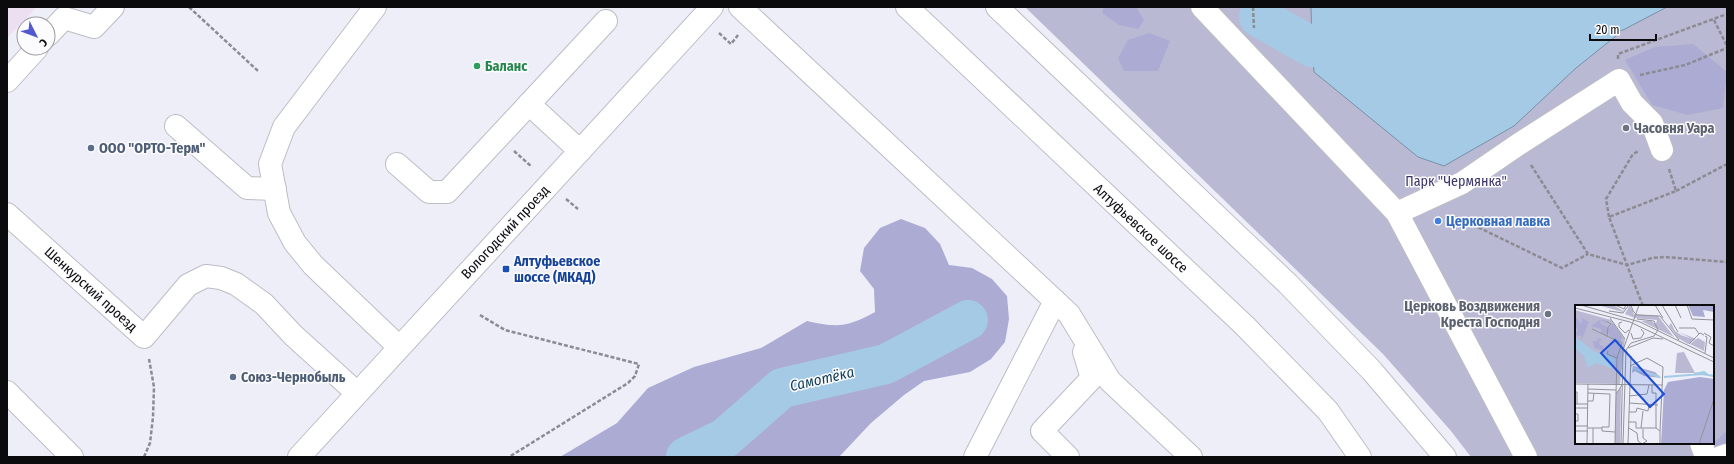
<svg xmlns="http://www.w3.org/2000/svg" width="1734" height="464" viewBox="0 0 1734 464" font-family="'Fira Sans Condensed',sans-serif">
<rect width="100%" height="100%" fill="#edeef7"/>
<path fill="#eddff2" d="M 7,7 L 34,7 L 35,9 L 7,38 Z"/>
<path fill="#b9b9d4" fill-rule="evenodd" d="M 1025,7 L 1727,7 L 1727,457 L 1471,457 L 1451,431 L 1383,354 ZM 1576,306 L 1713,306 L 1713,443 L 1576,443 Z"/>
<g fill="#acabd3">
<path d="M 1104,7 L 1136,7 L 1144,20 L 1138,29 L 1119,25 L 1102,13 Z"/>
<path d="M 1149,33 L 1170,41 L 1158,71 L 1124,71 L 1118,58 L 1128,40 Z"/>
<path d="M 1693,44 L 1727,72 L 1723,108 L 1688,115 L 1652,105 L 1625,60 L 1655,47 Z"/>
<path d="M 901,219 L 925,228 L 940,244 L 949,265 L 972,268 L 992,279 L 1007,296 L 1009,319 L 1005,342 L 991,359 L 970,372 L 924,381 L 904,395 L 871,423 L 839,457 L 560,457 L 617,423 L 648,388 L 694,367 L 761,348 L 807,321 C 837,328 848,327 875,312 L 874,289 L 860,271 L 864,248 L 880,228 Z"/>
<path d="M 1727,431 L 1727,448 L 1711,445 Z"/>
</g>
<path fill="#a5cae6" stroke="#7791a5" d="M 1311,7 L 1667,7 L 1623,30 L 1618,31 L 1616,36 L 1576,68 L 1514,126 L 1444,166 L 1418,157 L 1314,72 L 1312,47 Z"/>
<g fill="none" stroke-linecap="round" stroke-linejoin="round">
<g stroke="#a5cae6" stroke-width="40">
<path d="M 1259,17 L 1312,47 L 1390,7"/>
<path d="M 686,457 L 725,438 L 782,388 L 886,364 L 968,320"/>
</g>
<defs>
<g id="minor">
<path d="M 375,7 L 284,127 L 270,164 L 279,213 L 295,243 L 313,265 L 399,347"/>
<path d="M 740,7 L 1069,314 L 1110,381 L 1191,457"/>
<path d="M 1202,7 L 1397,213 L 1526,457"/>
<path d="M 48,35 L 64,18 L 94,27 L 113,7"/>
<path d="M 7,81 L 37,48"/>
<path d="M 176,126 L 247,188 L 275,189"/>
<path d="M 580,151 L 529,104 L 606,21"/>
<path d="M 397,164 L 429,192 L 447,192 L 529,104"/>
<path d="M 1397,213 L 1462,183 L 1519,144 L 1619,80 L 1632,103 L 1652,123 L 1662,150"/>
<path d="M 7,214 L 144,337 L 188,285 L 206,276 L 221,278 L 236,284 L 264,304 L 293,335 L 357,393"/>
<path d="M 7,392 L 72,457"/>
<path d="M 1701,443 L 1706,457"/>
<path d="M 299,457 L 712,7"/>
<path d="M 975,457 L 1055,301"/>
<path d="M 1068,457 L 1042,431 L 1092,378 L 1084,352"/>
<path d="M 1721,457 L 1727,455"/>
</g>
<g id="major">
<path d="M 907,7 L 1245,326 L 1328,411 L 1360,457"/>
<path d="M 997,7 L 1288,284 L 1372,371 L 1445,457"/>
</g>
</defs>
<use href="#minor" stroke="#bdbdc6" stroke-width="24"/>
<use href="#major" stroke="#bdbdc6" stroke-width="24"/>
<g stroke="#8b8c92" stroke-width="2.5" stroke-dasharray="4 2" stroke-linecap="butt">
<path d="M 189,7 L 258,71"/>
<path d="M 1253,7 L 1254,28"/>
<path d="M 1714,20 L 1727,46"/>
<path d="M 719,33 L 731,44 L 738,35"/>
<path d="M 1618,59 L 1618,54 L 1727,14"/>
<path d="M 1640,75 L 1685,65 L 1727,48"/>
<path d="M 514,151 L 532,167"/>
<path d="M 1531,165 L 1588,254 L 1627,265 L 1643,306"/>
<path d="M 1669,169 L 1676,191 L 1609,217 L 1627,265 L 1652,258 L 1665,257 L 1727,262"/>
<path d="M 1676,191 L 1727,164"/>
<path d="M 566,199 L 578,209"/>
<path d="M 1445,217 L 1455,216 L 1562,268 L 1588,254"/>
<path d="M 1609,217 L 1606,199 L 1633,154 L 1639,151"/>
<path d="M 480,315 L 505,330 L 639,364 L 635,376 L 628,383 L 509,457"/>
<path d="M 144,457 L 150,443 L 153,417 L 154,387 L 149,359"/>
</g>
<use href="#minor" stroke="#fff" stroke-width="22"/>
<use href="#major" stroke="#fff" stroke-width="22"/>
</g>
<circle fill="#2e9e5b" stroke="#fcfcfe" stroke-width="1.5" cx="477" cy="66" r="4"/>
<g fill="#6b7280" stroke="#fcfcfe" stroke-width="1.5">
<circle cx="1626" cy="128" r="4"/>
<circle cx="1548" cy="314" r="4"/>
</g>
<g fill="#5c6f8a" stroke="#fcfcfe" stroke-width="1.5">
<circle cx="91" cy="148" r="4"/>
<circle cx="233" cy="377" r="4"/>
</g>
<circle fill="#3f7fe0" stroke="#fcfcfe" stroke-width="1.5" cx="1438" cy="221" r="4"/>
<rect fill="#1a4fb4" stroke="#fcfcfe" stroke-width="1.5" x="502" y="265" width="8" height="8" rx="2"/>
<g text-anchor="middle" stroke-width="3" stroke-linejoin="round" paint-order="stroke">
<g font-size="14" font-weight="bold" fill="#27864d" stroke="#fcfcfe" text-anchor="start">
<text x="485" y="71">Баланс</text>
</g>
<g font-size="14" font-weight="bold" fill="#5b616d" stroke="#fcfcfe" text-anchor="start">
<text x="1634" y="133">Часовня Уара</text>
<text x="1540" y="311" text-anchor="end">Церковь Воздвижения<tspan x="1540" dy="16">Креста Господня</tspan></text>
</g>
<g font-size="14" font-weight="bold" fill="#4e5e75" stroke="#fcfcfe" text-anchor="start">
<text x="99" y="153">ООО "ОРТО-Терм"</text>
<text x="241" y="382">Союз-Чернобыль</text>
</g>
<g font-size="14" fill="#3b3669" stroke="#fcfcfe">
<text x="1456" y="186">Парк "Чермянка"</text>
</g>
<g font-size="14" font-weight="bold" fill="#366cbe" stroke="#fcfcfe" text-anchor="start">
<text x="1446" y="226">Церковная лавка</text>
</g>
<g font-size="14" fill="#0b0b0e" stroke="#fcfcfe">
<text transform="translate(1141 228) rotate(43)" y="5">Алтуфьевское шоссе</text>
<text transform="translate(505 232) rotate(-47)" y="5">Вологодский проезд</text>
<text transform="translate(91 289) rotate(42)" y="5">Шенкурский проезд</text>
</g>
<g font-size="14" font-weight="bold" fill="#164399" stroke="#fcfcfe" text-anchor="start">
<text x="514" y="266">Алтуфьевское<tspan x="514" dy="16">шоссе (МКАД)</tspan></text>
</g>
<g font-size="15" font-style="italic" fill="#0f3d59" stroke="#fcfcfe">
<text transform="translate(822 379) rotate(-13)" y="5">Самотёка</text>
</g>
</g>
<g transform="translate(1575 305)">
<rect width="139" height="139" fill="#edeef7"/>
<path d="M 23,0 L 38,0 L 48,6 L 53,0 L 48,7 ZM 55,0 L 59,9 L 83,11 L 99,32 L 66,16 L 76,16 L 81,19 L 82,15 L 60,13 L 50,9 ZM 0,5 L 36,15 L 50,34 L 45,79 L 0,78 ZM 96,18 L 100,26 L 106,30 L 117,34 L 104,27 L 104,24 L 104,27 L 121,34 L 113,39 L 103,33 L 94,21 ZM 123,33 L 130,37 L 129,46 L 115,39 ZM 109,47 L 110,49 L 120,68 L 100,68 L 102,48 ZM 46,82 L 45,139 L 40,139 L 41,89 Z" fill="#b9b9d4"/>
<path d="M 113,0 L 139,0 L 139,7 L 128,5 L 130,12 L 118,11 ZM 0,12 L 7,19 L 7,13 L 14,17 L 6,36 L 6,31 L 0,30 L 3,24 L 0,23 ZM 25,15 L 30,15 L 31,19 L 26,15 L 25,18 L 34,23 L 38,18 L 47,32 L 46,37 L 37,35 L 32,26 L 31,31 L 26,28 L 26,24 L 16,21 ZM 23,33 L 27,34 L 24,37 L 25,40 L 29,41 L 28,46 L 19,43 L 18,36 L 22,36 ZM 58,61 L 80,67 L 86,73 L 69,71 L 60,66 L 57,68 ZM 125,72 L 139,74 L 139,139 L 86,139 L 89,85 L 93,77 Z" fill="#acabd3"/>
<path d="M 0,32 L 20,47 L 39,52 L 40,59 L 36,63 L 21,58 L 13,63 L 9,51 L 0,43 Z" fill="#a5cae6"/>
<path fill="none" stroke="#a5cae6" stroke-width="2" d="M 58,63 L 85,72M 119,69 L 129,67 L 133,70M 89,72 L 127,69 L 139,71"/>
<path fill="none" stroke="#93939a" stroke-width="1" d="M 6,0 L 65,17 L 139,53M 40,0 L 49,4 L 51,0M 56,0 L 58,6 L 62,10 L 85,11 L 104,35M 80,0 L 88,13M 87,0 L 103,27M 100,0 L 106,13M 112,0 L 117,14 L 139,15M 0,3 L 55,17 L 139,57M 34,6 L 48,8 L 54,0M 35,13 L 50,34M 31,16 L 36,19 L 33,22 L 32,32M 47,17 L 44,18 L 44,22 L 50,28 L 54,25M 104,23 L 120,23 L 124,29M 17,24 L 47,38 L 42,53 L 41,89M 56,28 L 58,34 L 66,33 L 69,28 L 66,24M 129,28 L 136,32 L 134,38 L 139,41M 130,31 L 132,32 L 130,48M 114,39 L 125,28 L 129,30M 53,43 L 78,33 L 88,34M 33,46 L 32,49 L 42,53M 55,61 L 72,53 L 88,62 L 85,126M 0,79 L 88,80M 77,80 L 77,88 L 81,88 L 81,123 L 85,126 L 85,139M 13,84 L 41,85M 0,87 L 2,87 L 2,99M 13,88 L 35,89 L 34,122 L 27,122 L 27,126 L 40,127M 54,91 L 72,89 L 74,80M 13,96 L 18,96 L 19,88M 54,98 L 83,100M 0,99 L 13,99M 0,103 L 13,103M 54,107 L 61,107 L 62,103 L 73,106 L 74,100M 0,109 L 3,109 L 3,116 L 0,116M 53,117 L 61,117 L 61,123 L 81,123M 0,121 L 13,121M 13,123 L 27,123M 54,123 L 62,128 L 63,136 L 67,139 L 72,136 L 68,133 L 68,124M 66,123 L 68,106M 0,126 L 13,126M 12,139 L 13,79M 18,139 L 18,123M 40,139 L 41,89 L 47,80M 46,139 L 48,45 L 64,0M 48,139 L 51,45 L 56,38 L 79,31 L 83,25 L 79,16 L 62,14M 53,139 L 56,51M 124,139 L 139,94"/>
<path fill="#1d4ed8" fill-opacity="0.15" stroke="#1d4ed8" stroke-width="2" d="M 40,35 L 89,89 L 75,102 L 26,48 Z"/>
<rect width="139" height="139" fill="none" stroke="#0b0b0e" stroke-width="2"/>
</g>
<rect width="1734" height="464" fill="none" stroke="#0b0b0e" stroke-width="16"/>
<g transform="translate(36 36) rotate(132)"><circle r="19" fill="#fcfcfe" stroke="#9c9c9e"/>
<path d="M0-3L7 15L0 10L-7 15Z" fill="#5159cf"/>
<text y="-6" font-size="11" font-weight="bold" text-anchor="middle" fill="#0b0b0e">С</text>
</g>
<path d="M1590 34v6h66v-6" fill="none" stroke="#0b0b0e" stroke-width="2"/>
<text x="1596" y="34" font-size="12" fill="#0b0b0e" stroke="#fcfcfe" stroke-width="3" paint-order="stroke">20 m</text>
</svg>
